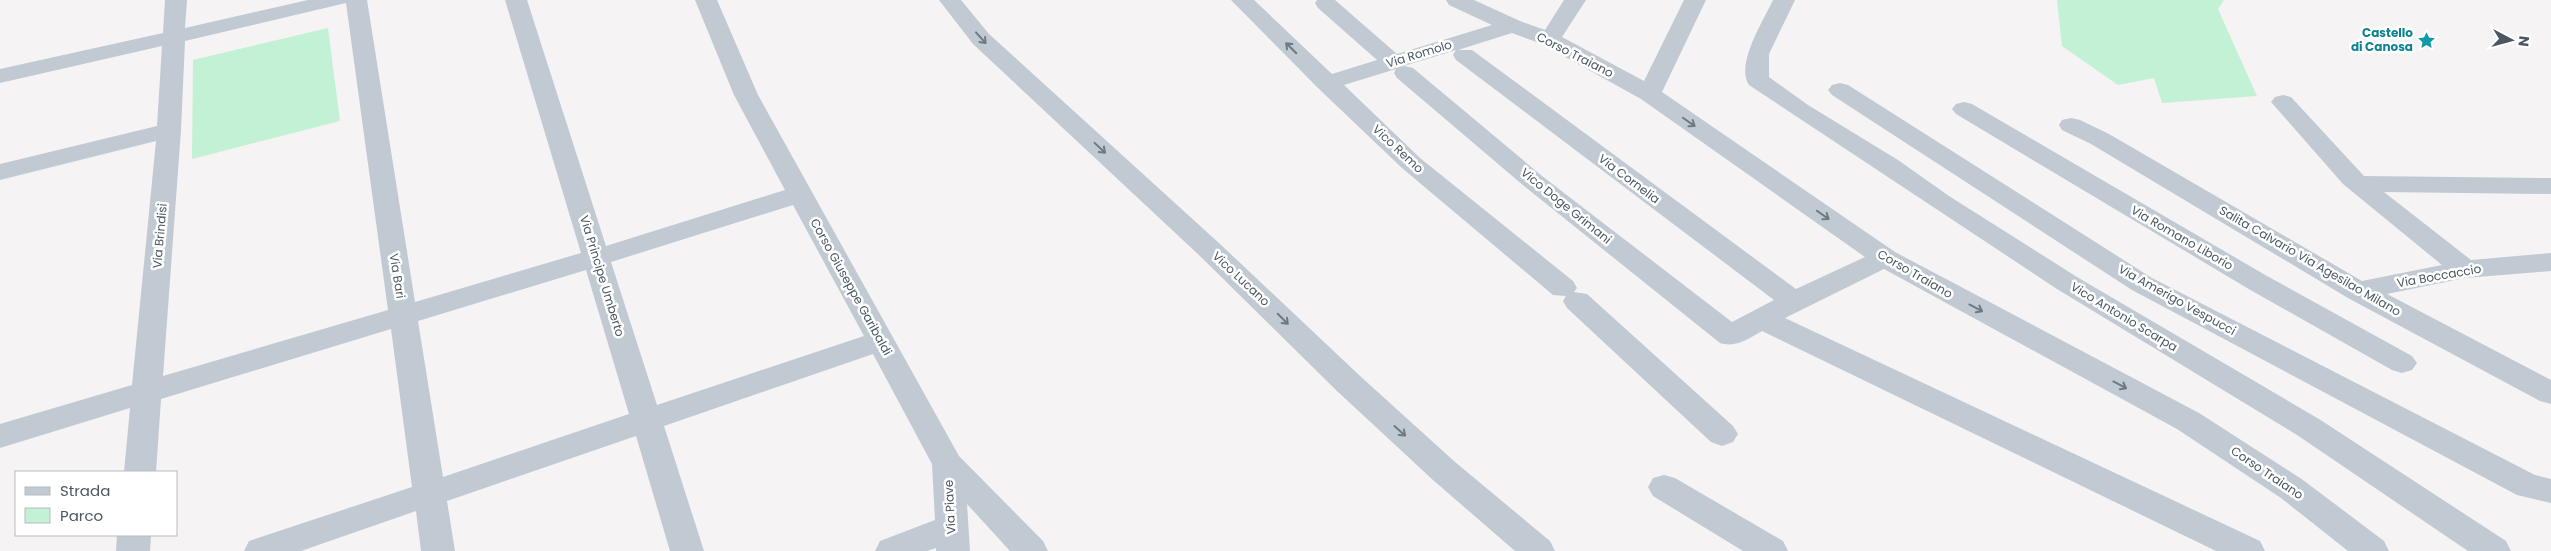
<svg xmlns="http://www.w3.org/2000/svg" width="2551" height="551" viewBox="0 0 2551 551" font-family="Poppins,sans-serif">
<rect width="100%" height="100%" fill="#f5f3f3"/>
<g fill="#c3f1d5">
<path d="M 2057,0 L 2224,0 L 2218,9 L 2257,96 L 2162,103 L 2154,78 L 2118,85 L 2062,46 Z"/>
<path d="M 328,28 L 340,121 L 192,159 L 193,60 Z"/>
</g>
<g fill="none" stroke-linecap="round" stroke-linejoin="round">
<g fill="#c1cad2" fill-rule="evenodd">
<path d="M 165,0 L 187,0 L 185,28 L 308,0 L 367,0 L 415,302 L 581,253 L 505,0 L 527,0 L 606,246 L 785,190 L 734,95 L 695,0 L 717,0 L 758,95 L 959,456 L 1043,541 L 1048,551 L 1010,551 L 967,504 L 970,551 L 936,551 L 936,548 L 927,551 L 875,551 L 880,541 L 935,520 L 932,464 L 873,354 L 664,426 L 704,551 L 670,551 L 636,436 L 447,501 L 455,551 L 421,551 L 416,511 L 301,551 L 244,551 L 249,541 L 412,487 L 391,329 L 161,399 L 156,472 L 124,472 L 130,408 L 0,448 L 0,424 L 132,385 L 156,141 L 0,180 L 0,164 L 157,126 L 162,46 L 0,83 L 0,69 L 163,33 ZM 346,3 L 388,310 L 163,376 L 181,130 L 185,41 ZM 793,205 L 864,336 L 657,405 L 611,262 ZM 586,270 L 629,414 L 443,477 L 418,321 Z"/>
<path d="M 939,0 L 961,0 L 989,34 L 1220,244 L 1359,375 L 1455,462 L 1550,541 L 1555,551 L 1515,551 L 1433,480 L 1337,391 L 1200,256 L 973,44 Z"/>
<path d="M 1231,0 L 1254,0 L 1332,74 L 1377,60 L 1318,8 L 1315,3 L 1317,0 L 1335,0 L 1397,54 L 1492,25 L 1449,5 L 1446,0 L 1474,0 L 1520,21 L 1545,30 L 1564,0 L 1586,0 L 1562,37 L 1644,81 L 1684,0 L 1706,0 L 1662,92 L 1895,252 L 2199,413 L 2303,480 L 2384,541 L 2389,551 L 2348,551 L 2281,498 L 2177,429 L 1884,269 L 1785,318 L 2260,541 L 2265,551 L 2216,551 L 1762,331 C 1748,339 1736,348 1720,343 L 1524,186 L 1397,78 L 1394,73 L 1396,69 L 1344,85 L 1420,158 L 1573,281 L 1577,288 L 1574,292 L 1587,294 L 1733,426 L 1738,434 L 1733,442 L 1722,446 L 1711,442 L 1567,308 L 1563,301 L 1566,296 L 1553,295 L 1402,168 L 1318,88 ZM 1512,33 L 1542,44 L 1641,99 L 1865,257 L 1796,289 L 1472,50 L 1458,50 ZM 1456,50 L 1453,55 L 1456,60 L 1774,300 L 1732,322 L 1542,176 L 1413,68 L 1404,66 Z"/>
<path d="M 1773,0 L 1795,0 L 1769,54 L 1769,77 L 1808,105 L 1898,160 L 1949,196 L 2077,277 L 2319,419 L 2506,541 L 2511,551 L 2468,551 L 2297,435 L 2057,289 L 1749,85 C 1735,64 1764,20 1773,0 Z"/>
<path d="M 1840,83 L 1848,85 L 2152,278 L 2535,475 L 2551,479 L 2551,503 L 2517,495 L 2132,290 L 1832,95 L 1828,90 L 1832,85 Z"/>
<path d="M 2283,95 L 2291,97 L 2364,176 L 2551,178 L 2551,194 L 2384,192 L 2471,260 L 2551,253 L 2551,271 L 2465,278 L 2387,294 L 2551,380 L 2551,404 L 2540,401 L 2348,298 L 2091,144 L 2062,130 L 2059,125 L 2062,120 L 2071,118 L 2080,120 L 2109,134 L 2362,281 L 2442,265 L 2343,184 L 2271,102 L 2275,97 Z"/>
<path d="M 1964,102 L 1972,104 L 2267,276 L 2412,356 L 2417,363 L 2412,370 L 2402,373 L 2392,370 L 2247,288 L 1956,114 L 1952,109 L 1956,104 Z"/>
<path d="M 1664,475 L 1675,478 L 1783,541 L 1788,551 L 1743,551 L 1653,496 L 1648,487 L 1653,478 Z"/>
<path d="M 117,535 L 151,535 L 150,551 L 116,551 Z"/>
</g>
</g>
<defs><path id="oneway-shaft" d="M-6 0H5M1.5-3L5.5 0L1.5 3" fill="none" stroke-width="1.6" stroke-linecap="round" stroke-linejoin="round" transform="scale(1.25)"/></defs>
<g stroke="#6e7983">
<use href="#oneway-shaft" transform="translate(981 38) rotate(48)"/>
<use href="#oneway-shaft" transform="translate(1291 48) rotate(-135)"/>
<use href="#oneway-shaft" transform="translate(1689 122) rotate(35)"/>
<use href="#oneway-shaft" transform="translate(1100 148) rotate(43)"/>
<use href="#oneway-shaft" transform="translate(1823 215) rotate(35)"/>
<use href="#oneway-shaft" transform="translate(1976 308) rotate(28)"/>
<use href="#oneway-shaft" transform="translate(1283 319) rotate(45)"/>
<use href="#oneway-shaft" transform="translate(2120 385) rotate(28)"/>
<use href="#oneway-shaft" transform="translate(1400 431) rotate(42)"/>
</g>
<defs>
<symbol id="sight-bare" viewBox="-9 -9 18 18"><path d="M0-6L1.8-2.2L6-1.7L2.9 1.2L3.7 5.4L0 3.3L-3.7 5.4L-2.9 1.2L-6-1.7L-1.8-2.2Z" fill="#0f9aa8" stroke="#fff" stroke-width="2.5" paint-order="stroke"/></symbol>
</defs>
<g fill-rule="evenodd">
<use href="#sight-bare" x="2414" y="28" width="25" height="25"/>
</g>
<g text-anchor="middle" stroke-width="5" stroke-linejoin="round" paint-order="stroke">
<g font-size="12" font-weight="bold" fill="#0d838f" stroke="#fff" text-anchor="end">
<text x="2413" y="37">Castello<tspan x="2413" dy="14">di Canosa</tspan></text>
</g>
<g font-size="12" fill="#4a5661" stroke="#fff">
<text transform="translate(1419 54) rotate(-17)" y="4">Via Romolo</text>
<text transform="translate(1575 55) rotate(27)" y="4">Corso Traiano</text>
<text transform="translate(1398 149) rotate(43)" y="4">Vico Remo</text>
<text transform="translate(1629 179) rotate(37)" y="4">Via Cornelia</text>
<text transform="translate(1566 206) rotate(39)" y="4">Vico Doge Grimani</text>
<text transform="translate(160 236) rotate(-85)" y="4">Via Brindisi</text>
<text transform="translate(2182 238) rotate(30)" y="4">Via Romano Liborio</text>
<text transform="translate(2310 261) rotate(30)" y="4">Salita Calvario Via Agesilao Milano</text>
<text transform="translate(1915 274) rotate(30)" y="4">Corso Traiano</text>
<text transform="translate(397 276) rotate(81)" y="4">Via Bari</text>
<text transform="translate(602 276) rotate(73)" y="4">Via Principe Umberto</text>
<text transform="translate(2439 276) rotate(-10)" y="4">Via Boccaccio</text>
<text transform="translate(1241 279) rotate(43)" y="4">Vico Lucano</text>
<text transform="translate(851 287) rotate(61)" y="4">Corso Giuseppe Garibaldi</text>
<text transform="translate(2177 300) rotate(29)" y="4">Via Amerigo Vespucci</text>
<text transform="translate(2124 317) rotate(31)" y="4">Vico Antonio Scarpa</text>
<text transform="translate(2267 473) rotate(34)" y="4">Corso Traiano</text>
<text transform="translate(950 507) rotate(-93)" y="4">Via Piave</text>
</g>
</g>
<rect x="15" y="471" width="162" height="65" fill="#ffffff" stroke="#b7bbc0"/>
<rect x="25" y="487" width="25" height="8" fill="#c1cad2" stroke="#b7bbc0"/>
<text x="60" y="496" font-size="15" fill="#4a5661">Strada</text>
<rect x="25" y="508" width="25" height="15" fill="#c3f1d5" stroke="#b7bbc0"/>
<text x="60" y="521" font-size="15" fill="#4a5661">Parco</text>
<g transform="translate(2511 40) rotate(96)" stroke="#ffffff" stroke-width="4" paint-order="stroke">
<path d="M0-4L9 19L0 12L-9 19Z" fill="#4a5661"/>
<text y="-8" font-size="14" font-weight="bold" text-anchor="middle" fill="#4a5661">N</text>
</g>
</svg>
